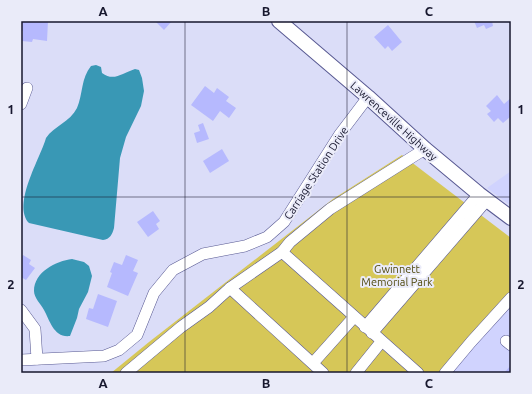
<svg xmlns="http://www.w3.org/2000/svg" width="532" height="394" viewBox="0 0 532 394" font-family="Ubuntu,sans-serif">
<rect width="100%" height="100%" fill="#dbddf8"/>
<g fill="#d0d3fe">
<path d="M 511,171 L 511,206 L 487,188 Z"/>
<path d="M 511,302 L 511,373 L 450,373 Z"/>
</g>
<path fill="#d6c758" d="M 402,155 L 511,238 L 511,302 L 450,373 L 111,373 L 149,342 L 333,199 Z"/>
<g fill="#3998b5">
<path d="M 96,65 L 101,67 L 102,73 C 114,82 122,73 135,69 L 139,70 L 142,78 L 144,91 L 141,106 L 126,137 L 120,158 L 114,228 C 112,235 110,239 103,240 L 29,223 C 12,204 40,159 46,138 C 54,126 70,122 77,108 C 83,94 81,78 91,66 Z"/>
<path d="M 72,259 L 84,262 L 89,266 L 92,276 L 88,292 L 79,309 L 77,318 L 70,336 C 54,338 50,321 44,310 C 41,304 34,298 34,291 C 34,272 56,261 72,259 Z"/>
</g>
<g fill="#b6b9fe">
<path d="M 21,21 L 48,21 L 47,41 L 33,39 L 32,42 L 22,41 L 23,31 L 21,30 Z"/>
<path d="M 155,21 L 172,21 L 164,30 Z"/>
<path d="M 474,21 L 492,21 L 493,26 L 486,29 L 484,25 L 477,28 Z"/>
<path d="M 388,25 L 402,42 L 392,51 L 388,46 L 385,49 L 374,37 Z"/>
<path d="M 205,86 L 214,93 L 217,88 L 229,97 L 226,101 L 236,108 L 229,118 L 220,111 L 213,121 L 191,105 Z"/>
<path d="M 497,95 L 504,104 L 511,98 L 511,116 L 503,123 L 498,118 L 494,122 L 487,114 L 491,111 L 486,106 Z"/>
<path d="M 203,123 L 209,139 L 197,143 L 194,133 L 200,131 L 198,125 Z"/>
<path d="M 222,149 L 229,161 L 210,173 L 203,161 Z"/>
<path d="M 153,211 L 160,221 L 156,224 L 159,229 L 148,237 L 137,222 Z"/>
<path d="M 23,255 L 31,260 L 29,264 L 35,268 L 26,280 L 21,277 L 21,258 Z"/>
<path d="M 126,255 L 138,260 L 133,271 L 138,273 L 128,296 L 107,287 L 112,273 L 110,272 L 114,262 L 122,265 Z"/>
<path d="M 98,294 L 117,301 L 108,327 L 86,319 L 89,308 L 93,309 Z"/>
<path d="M 511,365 L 511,373 L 504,373 Z"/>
</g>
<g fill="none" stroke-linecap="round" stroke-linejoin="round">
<defs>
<g id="minor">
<path d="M 21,104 L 27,88"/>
<path d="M 282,252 L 418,373"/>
<path d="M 230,288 L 323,373"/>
<path d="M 21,310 L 35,329 L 37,359"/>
<path d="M 365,327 L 479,194"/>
<path d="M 372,333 L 487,200"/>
<path d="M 506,341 L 511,345"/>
<path d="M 21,360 L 104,356 L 119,350 L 137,335 L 154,293 L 173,270 L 203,254 L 245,246 L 267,237 L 284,222 L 340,134 L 368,97"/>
<path d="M 313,363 L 354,317"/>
<path d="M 126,373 L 181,327 L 209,307 L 230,288 L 282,252 L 290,242 L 330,209 L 425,149"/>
<path d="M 356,373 L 381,342"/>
<path d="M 445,373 L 471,342 L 511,298"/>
</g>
<path id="major" d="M 279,21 L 368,97 L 425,149 L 479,194 L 511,218"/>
</defs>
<use href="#minor" stroke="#585992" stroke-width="12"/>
<use href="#major" stroke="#585992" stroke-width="16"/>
<use href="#minor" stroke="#fff" stroke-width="11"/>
<use href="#major" stroke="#fff" stroke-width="14"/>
</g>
<path fill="none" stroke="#17172e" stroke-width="1" stroke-opacity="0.55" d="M 185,21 L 185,373M 347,21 L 347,373M 21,197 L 511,197"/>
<g text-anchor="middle" stroke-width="4" stroke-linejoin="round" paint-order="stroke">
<g font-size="11" fill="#17172e" stroke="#eaebf9">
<text transform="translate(394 121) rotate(42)" y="4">Lawrenceville Highway</text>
<text transform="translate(316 173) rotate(-57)" y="4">Carriage Station Drive</text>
</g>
<g font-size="11" fill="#524b10" stroke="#eaebf9">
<text x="397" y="273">Gwinnett<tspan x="397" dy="13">Memorial Park</tspan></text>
</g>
</g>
<rect width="532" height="394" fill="none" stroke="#eaebf9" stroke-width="44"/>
<rect x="22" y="22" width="488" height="350" fill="none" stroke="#17172e" stroke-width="1.5"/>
<g font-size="13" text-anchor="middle" font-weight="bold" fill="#17172e">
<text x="103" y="16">A</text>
<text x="266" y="16">B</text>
<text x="429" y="16">C</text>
<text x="11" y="114">1</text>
<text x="521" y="114">1</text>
<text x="11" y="289">2</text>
<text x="521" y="289">2</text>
<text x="103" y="388">A</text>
<text x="266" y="388">B</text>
<text x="429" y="388">C</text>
</g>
</svg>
